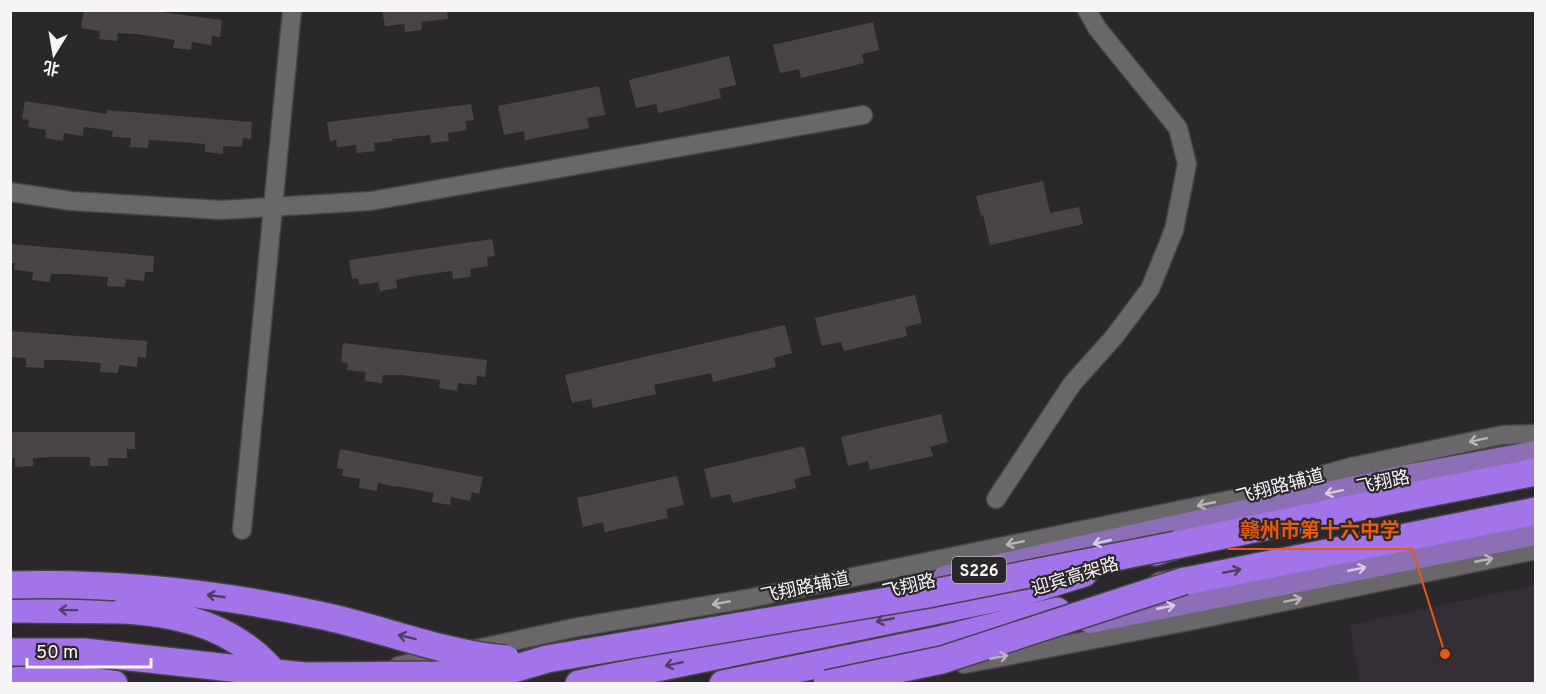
<svg xmlns="http://www.w3.org/2000/svg" width="1546" height="694" viewBox="0 0 1546 694" font-family="Overpass,'Noto Sans SC',sans-serif">
<rect width="100%" height="100%" fill="#2b282b"/>
<path fill="#362e36" d="M 1535,585 L 1535,683 L 1360,683 L 1350,625 Z"/>
<g fill="#494547">
<path d="M 84,10 L 146,10 L 222,20 L 220,37 L 212,36 L 211,45 L 192,42 L 191,50 L 173,48 L 175,40 L 137,34 L 118,33 L 117,41 L 99,39 L 100,31 L 81,28 Z"/>
<path d="M 382,10 L 447,10 L 448,19 L 421,22 L 422,30 L 405,32 L 404,24 L 385,26 Z"/>
<path d="M 873,22 L 879,50 L 862,54 L 864,63 L 801,78 L 799,69 L 780,73 L 773,45 Z"/>
<path d="M 729,56 L 736,85 L 719,89 L 721,98 L 658,113 L 656,104 L 636,108 L 629,80 Z"/>
<path d="M 599,86 L 605,115 L 587,118 L 589,128 L 525,140 L 524,131 L 504,135 L 498,106 Z"/>
<path d="M 25,101 L 107,114 L 107,110 L 252,122 L 251,139 L 243,138 L 242,147 L 223,146 L 223,154 L 205,152 L 205,144 L 168,141 L 149,140 L 148,148 L 130,147 L 131,138 L 112,137 L 113,131 L 84,127 L 83,136 L 64,133 L 63,141 L 45,138 L 46,130 L 28,127 L 29,120 L 22,119 Z"/>
<path d="M 471,104 L 474,120 L 465,121 L 467,130 L 448,133 L 449,141 L 431,143 L 430,135 L 392,139 L 393,141 L 374,143 L 375,151 L 357,153 L 356,145 L 337,147 L 336,140 L 330,141 L 327,122 Z"/>
<path d="M 1043,181 L 1050,213 L 1079,207 L 1083,224 L 990,245 L 983,215 L 981,216 L 976,196 Z"/>
<path d="M 492,239 L 495,256 L 487,257 L 488,266 L 470,269 L 471,277 L 453,279 L 452,271 L 414,276 L 396,280 L 397,288 L 380,291 L 378,282 L 359,285 L 358,278 L 352,279 L 349,260 Z"/>
<path d="M 10,244 L 154,256 L 153,272 L 145,272 L 144,281 L 126,279 L 125,287 L 107,286 L 108,277 L 70,274 L 51,274 L 50,282 L 32,280 L 33,272 L 14,270 L 15,263 L 10,263 Z"/>
<path d="M 915,295 L 922,323 L 905,327 L 907,336 L 844,351 L 841,342 L 822,346 L 815,318 Z"/>
<path d="M 785,325 L 792,353 L 774,358 L 776,367 L 713,382 L 711,373 L 654,385 L 656,394 L 593,408 L 591,399 L 572,403 L 565,375 Z"/>
<path d="M 10,331 L 147,341 L 146,358 L 138,357 L 137,367 L 119,365 L 118,373 L 100,372 L 101,363 L 63,360 L 44,360 L 44,368 L 26,367 L 26,358 L 10,357 Z"/>
<path d="M 343,343 L 487,360 L 485,377 L 477,376 L 476,385 L 458,383 L 457,391 L 439,388 L 440,380 L 402,375 L 383,375 L 382,383 L 365,381 L 366,372 L 347,370 L 348,363 L 341,362 Z"/>
<path d="M 941,414 L 948,442 L 930,447 L 933,456 L 870,470 L 868,461 L 848,466 L 841,437 Z"/>
<path d="M 10,432 L 135,432 L 135,449 L 127,449 L 127,458 L 108,458 L 108,466 L 90,466 L 90,457 L 52,457 L 33,458 L 33,466 L 15,467 L 15,458 L 10,458 Z"/>
<path d="M 804,446 L 811,475 L 794,479 L 796,488 L 733,503 L 730,494 L 711,498 L 704,469 Z"/>
<path d="M 340,449 L 483,477 L 479,494 L 472,492 L 470,501 L 451,497 L 450,505 L 432,502 L 434,493 L 397,486 L 396,487 L 378,483 L 377,491 L 359,488 L 360,479 L 342,476 L 343,469 L 337,468 Z"/>
<path d="M 677,476 L 684,505 L 666,509 L 668,518 L 605,532 L 603,522 L 583,527 L 577,498 Z"/>
</g>
<g fill="none" stroke-linecap="round" stroke-linejoin="round">
<defs>
<g id="minor">
<path d="M 10,192 L 71,201 L 221,210 L 371,201 L 863,115"/>
<path d="M 996,499 L 1072,384 L 1114,337 L 1150,289 L 1174,230 L 1187,164 L 1178,128 L 1097,28 L 1087,10"/>
<path d="M 242,530 L 292,10"/>
<path d="M 964,664 L 1190,621 L 1536,550"/>
<path d="M 398,666 L 578,627 L 746,599 L 1244,497 L 1351,467 L 1502,435 L 1536,434"/>
</g>
<g id="major">
<path d="M 945,578 L 1400,478 L 1536,453"/>
<path d="M 1090,621 L 1536,533"/>
</g>
<g id="highway">
<path d="M 1155,552 L 1176,545 L 1408,497 L 1536,472"/>
<path d="M 1161,586 L 1536,511"/>
<path d="M 10,609 L 125,610"/>
<path d="M 10,681 C 45,678 79,678 114,684"/>
<path d="M 579,684 L 1017,594 L 1084,573"/>
<path d="M 723,684 L 939,640 L 1057,611"/>
</g>
</defs>
<use href="#minor" stroke="#454345" stroke-width="21"/>
<use href="#major" stroke="#454345" stroke-width="27"/>
<use href="#highway" stroke="#454345" stroke-width="30"/>
<use href="#minor" stroke="#6a676a" stroke-width="18"/>
<use href="#major" stroke="#8c6fb6" stroke-width="24"/>
<use href="#highway" stroke="#a374e9" stroke-width="27"/>
<defs>
<g id="highway-bridge">
<path d="M 10,585 C 115,582 218,593 319,615 C 381,628 444,654 506,659"/>
<path d="M 125,610 C 187,614 240,629 280,680"/>
<path d="M 10,652 L 84,652 L 304,676 L 437,675 L 513,669 L 547,659 L 928,594 L 1176,545"/>
<path d="M 827,684 L 942,660 L 1184,581"/>
</g>
</defs>
<use href="#highway-bridge" stroke="#454345" stroke-width="30" stroke-linecap="butt"/>
<use href="#highway-bridge" stroke="#a374e9" stroke-width="27"/>
</g>
<defs><path id="oneway-shaft" d="M-6 0H5M1.5-3L5.5 0L1.5 3" fill="none" stroke-width="1.6" stroke-linecap="round" stroke-linejoin="round" transform="scale(1.5)"/></defs>
<g stroke="#b7b5b7">
<use href="#oneway-shaft" transform="translate(1478 440) rotate(168)"/>
<use href="#oneway-shaft" transform="translate(1206 504) rotate(169)"/>
<use href="#oneway-shaft" transform="translate(1015 543) rotate(169)"/>
<use href="#oneway-shaft" transform="translate(1484 560) rotate(-11)"/>
<use href="#oneway-shaft" transform="translate(1293 600) rotate(-12)"/>
<use href="#oneway-shaft" transform="translate(721 603) rotate(170)"/>
<use href="#oneway-shaft" transform="translate(999 657) rotate(-11)"/>
</g>
<g stroke="#d6cce3">
<use href="#oneway-shaft" transform="translate(1334 492) rotate(168)"/>
<use href="#oneway-shaft" transform="translate(1102 542) rotate(167)"/>
<use href="#oneway-shaft" transform="translate(1357 569) rotate(-11)"/>
<use href="#oneway-shaft" transform="translate(1166 607) rotate(-11)"/>
</g>
<g stroke="#4f3f64">
<use href="#oneway-shaft" transform="translate(1232 571) rotate(-11)"/>
<use href="#oneway-shaft" transform="translate(216 596) rotate(-172)"/>
<use href="#oneway-shaft" transform="translate(68 610) rotate(-179)"/>
<use href="#oneway-shaft" transform="translate(885 620) rotate(169)"/>
<use href="#oneway-shaft" transform="translate(407 637) rotate(-166)"/>
<use href="#oneway-shaft" transform="translate(674 664) rotate(168)"/>
</g>
<g text-anchor="middle" stroke-width="4.5" stroke-linejoin="round" paint-order="stroke">
<rect fill="#2b282b" stroke="#b9b7b9" stroke-width="1.5" x="952" y="557" width="54" height="26" rx="4.5"/>
<g font-size="16" font-weight="bold" fill="#f6f4f6">
<text x="979" y="576">S226</text>
</g>
<g font-size="18" fill="#f6f4f6" stroke="#2b282b">
<text transform="translate(1383 482) rotate(-12)" y="6">飞翔路</text>
<text transform="translate(1280 486) rotate(-15)" y="6">飞翔路辅道</text>
<text transform="translate(1075 576) rotate(-17)" y="6">迎宾高架路</text>
<text transform="translate(909 586) rotate(-13)" y="6">飞翔路</text>
<text transform="translate(805 587) rotate(-12)" y="6">飞翔路辅道</text>
</g>
</g>
<path fill="none" stroke="#e8590c" stroke-width="2" d="M1445 654L1412 549H1228"/>
<circle fill="#e8590c" stroke="#2b282b" stroke-width="2" cx="1445" cy="654" r="6"/>
<g font-size="20" text-anchor="middle" font-weight="bold" fill="#e8590c" stroke="#2b282b" stroke-width="4.5" stroke-linejoin="round" paint-order="stroke">
<text x="1320" y="537">赣州市第十六中学</text>
</g>
<rect width="1546" height="694" fill="none" stroke="#f6f4f6" stroke-width="24"/>
<g transform="translate(54 54) rotate(191)" stroke="#2b282b" stroke-width="4.5" paint-order="stroke">
<path d="M0-4.5L10 22L0 15L-10 22Z" fill="#f6f4f6"/>
<text y="-9" font-size="16" font-weight="bold" text-anchor="middle" fill="#f6f4f6">北</text>
</g>
<path d="M27 658v9h124v-9" fill="none" stroke="#f6f4f6" stroke-width="3"/>
<text x="36" y="658" font-size="18" fill="#f6f4f6" stroke="#2b282b" stroke-width="4.5" paint-order="stroke">50 m</text>
</svg>
